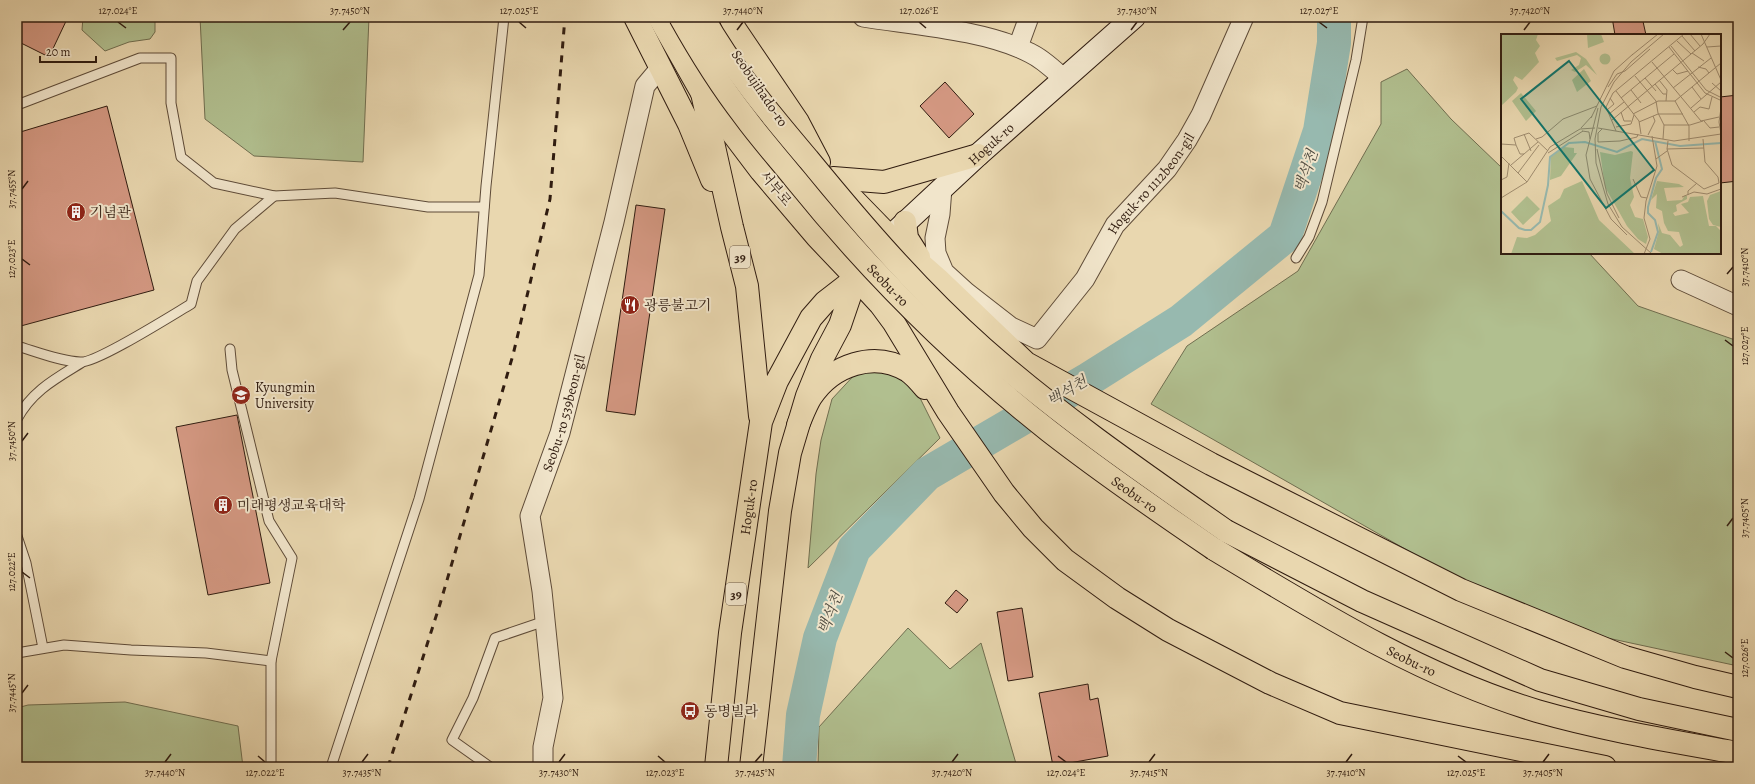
<svg xmlns="http://www.w3.org/2000/svg" width="1755" height="784" viewBox="0 0 1755 784" font-family="Alegreya,'Noto Serif KR',serif">
<rect width="100%" height="100%" fill="#e9d7af"/>
<filter id="stains"><feTurbulence type="fractalNoise" baseFrequency=".005" numOctaves="4"/><feColorMatrix values="0 0 0 0 .2 0 0 0 0 .09 0 0 0 0 .02 0 0 0 .5 -.17"/></filter>
<radialGradient id="worn" r=".72"><stop offset=".6" stop-color="#630" stop-opacity="0"/><stop offset="1" stop-color="#630" stop-opacity=".3"/></radialGradient>
<g fill="#b1bf8f" stroke="#706e50">
<path d="M 83,17 L 155,17 L 155,32 L 150,39 L 129,42 L 105,51 L 82,30 Z"/>
<path d="M 200,17 L 369,17 L 363,162 L 254,156 L 205,119 Z"/>
<path d="M 1407,69 L 1451,119 L 1502,168 L 1502,253 L 1589,253 L 1638,306 L 1738,341 L 1738,666 L 1533,622 L 1151,404 L 1187,346 L 1298,271 L 1381,124 L 1381,82 Z"/>
<path d="M 890,363 L 911,380 L 940,438 L 808,568 L 816,474 L 821,440 L 832,399 L 858,371 Z"/>
<path d="M 908,628 L 950,669 L 981,643 L 1017,767 L 818,767 L 819,727 Z"/>
<path d="M 125,702 L 238,726 L 243,767 L 17,767 L 17,708 L 28,705 Z"/>
</g>
<g fill="none" stroke-linecap="round" stroke-linejoin="round">
<path stroke="#97b9af" stroke-width="34" d="M 799,767 L 803,715 L 820,638 L 854,549 L 927,474 L 1089,379 L 1181,321 L 1285,236 L 1320,131 L 1334,43 L 1334,17"/>
</g>
<g fill="#d49882" stroke="#301c10">
<path d="M 22,17 L 68,17 L 49,57 L 17,41 L 17,28 Z"/>
<path d="M 1612,17 L 1642,17 L 1646,35 L 1615,35 Z"/>
<path d="M 945,82 L 974,114 L 949,138 L 920,106 Z"/>
<path d="M 1738,95 L 1738,181 L 1720,183 L 1720,97 Z"/>
<path d="M 107,106 L 154,290 L 17,327 L 17,133 Z"/>
<path d="M 636,205 L 665,209 L 635,415 L 606,411 Z"/>
<path d="M 237,415 L 270,583 L 208,595 L 176,427 Z"/>
<path d="M 956,590 L 968,600 L 957,613 L 945,603 Z"/>
<path d="M 1022,608 L 1033,677 L 1008,681 L 997,612 Z"/>
<path d="M 1088,684 L 1090,700 L 1098,698 L 1108,756 L 1053,766 L 1039,693 Z"/>
</g>
<g fill="none" stroke-linecap="round" stroke-linejoin="round">
<defs>
<g id="lane">
<path d="M 17,105 L 140,58 L 171,58 L 171,103 L 181,157 L 214,183 L 274,196 L 335,193 L 428,207 L 484,207"/>
<path d="M 1296,258 L 1309,237 L 1322,202 L 1356,60 L 1363,17"/>
<path d="M 17,346 C 37,352 59,361 80,362 C 95,364 174,314 191,304 L 197,281 L 235,229 L 274,196"/>
<path d="M 230,349 L 232,370 L 269,521 L 292,558 L 271,661 L 271,767"/>
<path d="M 17,419 C 32,391 55,379 81,363"/>
<path d="M 17,536 L 26,563 L 43,648"/>
<path d="M 17,653 L 64,645 L 131,650 L 206,653 L 271,661"/>
<path d="M 331,767 L 419,499 L 479,275 L 486,186 L 504,17"/>
<path d="M 490,767 L 452,740 L 473,698 L 495,638 L 545,621"/>
</g>
<g id="street">
<path d="M 863,17 C 913,25 986,30 1030,53 C 1043,59 1054,70 1064,79"/>
<path d="M 1018,47 L 1029,17"/>
<path id="s1" d="M 942,188 L 940,214 L 935,238 L 936,253 L 944,272 L 966,292 L 1011,327 L 1037,339 L 1085,279 L 1115,225 L 1167,169 L 1187,140 L 1201,115 L 1244,17"/>
<path d="M 1681,280 L 1738,306"/>
<path id="s2" d="M 543,767 L 543,747 L 553,698 L 542,591 L 530,516 L 560,433 L 614,222 L 645,86 L 661,67"/>
</g>
<g id="secondary">
<path id="s3" d="M 891,236 L 978,155 L 1134,17"/>
</g>
<g id="primary">
<path d="M 635,17 L 689,124 L 712,180"/>
<path d="M 659,17 L 702,93 L 761,171 L 817,237 L 856,278"/>
<path d="M 730,17 L 735,29 L 798,122 L 819,162"/>
<path d="M 702,93 L 732,227 L 747,286 L 760,416"/>
<path d="M 833,178 L 884,182 L 978,155"/>
<path id="s4" d="M 716,767 L 730,633 L 761,422 L 777,381 L 811,318 L 825,302 L 856,278 L 890,237 L 854,200"/>
<path d="M 751,767 L 780,511 L 790,453 L 807,396 L 822,359 L 840,325 L 856,278"/>
</g>
<g id="highway">
<path d="M 905,222 L 907,238 L 919,257"/>
<path d="M 890,237 L 938,279 L 1026,363 L 1211,464 L 1461,590 L 1625,657 L 1695,677 L 1738,687"/>
<path d="M 856,278 L 880,304 L 894,323 L 948,412 L 1004,493 L 1033,528 L 1065,560 L 1117,598 L 1168,630 L 1270,683 L 1340,713 L 1605,767"/>
<path d="M 798,425 C 802,416 806,405 811,397 C 832,365 874,350 908,371 C 914,375 920,382 925,388"/>
<path d="M 1226,531 L 1362,601 L 1540,680 L 1639,709 L 1738,730"/>
<path id="s5" d="M 1214,549 C 1317,611 1421,676 1537,711 C 1603,730 1671,741 1738,753"/>
</g>
</defs>
<use href="#lane" stroke="#5e4b38" stroke-width="11"/>
<use href="#street" stroke="#5e4b38" stroke-width="21"/>
<use href="#secondary" stroke="#301c10" stroke-width="24"/>
<use href="#primary" stroke="#301c10" stroke-width="24"/>
<use href="#highway" stroke="#301c10" stroke-width="24"/>
<use href="#lane" stroke="#f1e5cb" stroke-width="9"/>
<use href="#street" stroke="#f1e5cb" stroke-width="19"/>
<use href="#secondary" stroke="#f1e5cb" stroke-width="22"/>
<use href="#primary" stroke="#e9d7af" stroke-width="22"/>
<use href="#highway" stroke="#e9d7af" stroke-width="22"/>
<path stroke="#301c10" stroke-width="3" stroke-dasharray="7 7" stroke-linecap="butt" d="M 388,767 L 440,604 L 513,355 L 550,199 L 565,17"/>
<defs>
<g id="highway-bridge">
<path id="s6" d="M 680,17 C 699,51 720,85 744,116 C 760,138 778,158 795,179 C 870,272 955,357 1049,431 C 1103,473 1158,511 1214,549"/>
<path d="M 703,17 C 732,69 771,115 809,160 C 863,226 919,291 983,348 C 1059,415 1143,473 1226,531"/>
</g>
</defs>
<use href="#highway-bridge" stroke="#301c10" stroke-width="24" stroke-linecap="butt"/>
<use href="#highway-bridge" stroke="#e9d7af" stroke-width="22"/>
</g>
<path fill="none" stroke="#301c10" stroke-width="1.5" d="M 118,22 L 126,28M 519,22 L 526,28M 919,22 L 926,28M 1319,22 L 1327,28M 343,30 L 350,22M 737,30 L 743,22M 1131,30 L 1137,22M 1524,30 L 1530,22M 22,189 L 28,181M 22,259 L 30,265M 1727,274 L 1733,267M 1725,340 L 1733,346M 22,441 L 28,433M 1727,526 L 1733,518M 22,572 L 30,578M 1725,652 L 1733,658M 22,693 L 28,685M 258,756 L 265,762M 658,756 L 665,762M 1058,756 L 1066,762M 1458,756 L 1466,762M 165,762 L 171,754M 362,762 L 368,754M 559,762 L 565,754M 755,762 L 762,754M 952,762 L 958,754M 1149,762 L 1155,754M 1346,762 L 1352,754M 1543,762 L 1549,754"/>
<defs>
<symbol id="building-disc" viewBox="-11 -11 22 22"><circle r="9.5" fill="#8f2418" stroke="#f1e5cb"/><path d="M-4-6H4V6H1V3H-1V6H-4ZM-2.5-4.3h1.7v1.8h-1.7ZM.8-4.3h1.7v1.8H.8ZM-2.5-1h1.7V.8h-1.7ZM.8-1h1.7V.8H.8Z" fill="#fff"/></symbol>
<symbol id="restaurant-disc" viewBox="-11 -11 22 22"><circle r="9.5" fill="#8f2418" stroke="#f1e5cb"/><path d="M-5-6h1v4h1v-4h1v4h1v-4h1v5L-1.5 .5V6h-2V.5L-5-1ZM5-6V6H3V1.5H1.5Q1.5-4 5-6Z" fill="#fff"/></symbol>
<symbol id="university-disc" viewBox="-11 -11 22 22"><circle r="9.5" fill="#8f2418" stroke="#f1e5cb"/><path d="M0-5L7-2L0 1L-7-2ZM-4 1L0 2.5L4 1V4Q0 6-4 4Z" fill="#fff"/></symbol>
<symbol id="bus-disc" viewBox="-11 -11 22 22"><circle r="9.5" fill="#8f2418" stroke="#f1e5cb"/><path d="M-5-6H5V4H4V6H2V4H-2V6H-4V4H-5ZM-3.5-4V0h7V-4ZM-3.5 1.2v1.5H-2V1.2ZM2 1.2v1.5H3.5V1.2Z" fill="#fff"/></symbol>
</defs>
<g fill-rule="evenodd">
<use href="#building-disc" x="65" y="201" width="22" height="22"/>
<use href="#restaurant-disc" x="619" y="294" width="22" height="22"/>
<use href="#university-disc" x="230" y="384" width="22" height="22"/>
<use href="#building-disc" x="212" y="494" width="22" height="22"/>
<use href="#bus-disc" x="679" y="700" width="22" height="22"/>
</g>
<g text-anchor="middle" stroke-width="4" stroke-linejoin="round" paint-order="stroke">
<g fill="#f1e5cb" stroke="#6a5848" stroke-width="1">
<rect x="730" y="246" width="20" height="22" rx="3"/>
<rect x="726" y="583" width="20" height="22" rx="3"/>
</g>
<g font-size="13" font-weight="bold" fill="#301c10">
<text x="740" y="262">39</text>
<text x="736" y="599">39</text>
</g>
<g font-size="14" fill="#301c10" stroke="#f1e5cb">
<text transform="translate(760 88) rotate(56)" y="5">Seobujihado-ro</text>
<text dy="5" stroke="none"><textPath href="#s3" startOffset="136">Hoguk-ro</textPath></text>
<text dy="5" stroke="none"><textPath href="#s1" startOffset="395">Hoguk-ro 1112beon-gil</textPath></text>
<text transform="translate(776 188) rotate(50)" y="5">서부로</text>
<text dy="5" stroke="none"><textPath href="#s6" startOffset="340">Seobu-ro</textPath></text>
<text dy="5" stroke="none"><textPath href="#s2" startOffset="362">Seobu-ro 539beon-gil</textPath></text>
<text dy="5" stroke="none"><textPath href="#s6" startOffset="664">Seobu-ro</textPath></text>
<text dy="5" stroke="none"><textPath href="#s4" startOffset="262">Hoguk-ro</textPath></text>
<text dy="5" stroke="none"><textPath href="#s5" startOffset="227">Seobu-ro</textPath></text>
</g>
<g font-size="14" fill="#301c10" stroke="#f1e5cb" text-anchor="start">
<text x="90" y="217">기념관</text>
<text x="644" y="310">광릉불고기</text>
<text x="255" y="392">Kyungmin<tspan x="255" dy="16">University</tspan></text>
<text x="237" y="510">미래평생교육대학</text>
<text x="704" y="716">동명빌라</text>
</g>
<g font-size="15" font-style="italic" fill="#4f4b40" stroke="#f1e5cb">
<text transform="translate(1306 171) rotate(-71)" y="5">백석천</text>
<text transform="translate(1067 391) rotate(-31)" y="5">백석천</text>
<text transform="translate(830 613) rotate(-69)" y="5">백석천</text>
</g>
</g>
<g transform="translate(1501 34)">
<rect width="220" height="220" fill="#e9d7af"/>
<path d="M 0,0 L 37,0 L 35,6 L 39,12 L 34,19 L 38,28 L 21,46 L 14,42 L 12,46 L 17,54 L 15,58 L 0,72 ZM 86,0 L 100,0 L 103,8 L 87,14 ZM 75,18 L 85,25 L 96,41 L 85,31 L 74,38 L 70,36 L 78,31 L 80,24 L 76,21 L 56,27 L 54,24 ZM98.5 25a5.5 5.5 0 1 1 11 0a5.5 5.5 0 1 1-11 0ZM 83,35 L 90,47 L 76,58 L 71,46 ZM 20,59 L 35,77 L 25,87 L 11,67 ZM 63,113 L 73,114 L 73,119 L 76,119 L 60,142 L 49,146 L 50,123 ZM 130,117 L 132,118 L 129,144 L 133,163 L 129,171 L 134,183 L 142,185 L 147,203 L 145,210 L 137,205 L 126,192 L 104,153 L 99,118 L 114,121 ZM 81,147 L 98,186 L 134,220 L 10,220 L 16,203 L 26,204 L 34,201 L 50,187 L 47,172 L 59,164 L 63,155 ZM 156,147 L 178,150 L 183,153 L 163,154 L 166,167 L 181,166 L 184,161 L 186,162 L 186,165 L 175,171 L 176,177 L 172,179 L 174,182 L 188,179 L 180,170 L 187,168 L 189,163 L 202,162 L 208,192 L 215,192 L 220,197 L 220,220 L 162,220 L 153,215 L 158,197 L 157,189 L 161,199 L 169,201 L 179,213 L 182,211 L 178,198 L 167,197 L 163,189 L 161,177 L 155,174 L 156,160 L 150,166 ZM 220,157 L 220,193 L 212,191 L 208,185 L 206,167 L 209,161 ZM 26,162 L 39,175 L 22,191 L 10,178 Z" fill="#b1bf8f"/>
<path fill="none" stroke="#97b9af" stroke-width="2" d="M 0,177 L 18,194 L 24,196 L 30,196 L 39,188 L 47,151 L 49,123 L 68,109 L 84,108 L 116,118 L 141,105 L 179,112 L 220,109M 150,218 L 157,198 L 154,186 L 147,179 L 147,173 L 155,144 L 161,135 L 154,107"/>
<path fill="none" stroke="#9f8c6f" stroke-width="1" d="M 189,0 L 199,12M 200,0 L 220,46M 181,2 L 194,17M 176,7 L 190,20M 170,12 L 205,56 L 219,63M 168,13 L 204,59 L 219,66M 206,13 L 220,12M 191,19 L 203,27M 131,21 L 157,0M 151,28 L 200,87 L 218,83M 197,33 L 205,35 L 208,39M 171,35 L 176,40 L 187,37M 134,42 L 155,67 L 157,79 L 163,91 L 162,105M 144,44 L 155,57M 158,46 L 166,56 L 165,67M 211,49 L 220,57M 154,50 L 162,60 L 165,60M 107,53 L 116,40 L 124,37 L 149,15M 191,53 L 200,65M 172,54 L 210,24M 130,56 L 140,69M 115,57 L 138,87 L 140,100M 120,64 L 173,20M 174,67 L 220,29M 190,74 L 220,48M 220,74 L 218,88 L 220,100M 106,76 L 113,70 L 109,64M 120,78 L 123,87 L 130,87M 193,78 L 199,73 L 208,75 L 211,63M 108,80 L 123,68M 132,80 L 157,67 L 174,67 L 188,92 L 188,107M 90,84 L 113,37 L 132,20M 111,86 L 202,10 L 209,0M 203,87 L 209,94 L 218,93M 138,88 L 157,80 L 182,80M 163,91 L 189,91 L 202,87M 115,93 L 130,90 L 133,81M 80,94 L 91,82M 92,94 L 97,74M 92,94 L 85,121 L 89,145 L 110,185 L 126,201M 97,94 L 173,107 L 220,100M 101,95 L 97,99 L 97,108 L 119,107 L 136,103 L 137,100M 81,97 L 88,98 L 89,105M 115,97 L 105,73 L 112,59 L 183,0M 23,100 L 30,117M 147,101 L 154,87 L 152,82M 35,105 L 41,103 L 62,85 L 96,72M 167,107 L 166,115 L 171,131 L 203,155 L 218,149 L 217,143 L 204,128 L 202,105M 0,110 L 15,111 L 13,104 L 28,99 L 47,117M 15,111 L 19,120 L 23,120 L 37,108M 96,115 L 106,160 L 118,184M 166,115 L 203,114M 47,119 L 82,97M 0,122 L 26,148M 155,125 L 166,117M 10,131 L 23,120M 17,139 L 38,111M 132,145 L 140,163 L 146,164M 0,146 L 6,143 L 8,129M 187,161 L 187,157 L 196,149M 181,163 L 193,158 L 206,160 L 220,155M 0,164 L 26,148 L 49,113 L 79,95 L 94,94M 143,220 L 149,205 L 143,184 L 145,167 L 156,132 L 151,102M 151,220 L 121,193 L 107,170 L 95,129 L 94,105 L 100,73 L 113,48 L 130,28 L 163,0"/>
<path fill="#0f766e" fill-opacity="0.15" stroke="#0f766e" stroke-width="2" d="M 68,27 L 153,136 L 105,174 L 20,65 Z"/>
<rect width="220" height="220" fill="none" stroke="#301c10" stroke-width="2"/>
</g>
<rect width="1755" height="784" fill="none" stroke="#e9d7af" stroke-width="44"/>
<path d="M40 56v6h56v-6" fill="none" stroke="#301c10" stroke-width="2"/>
<text x="46" y="56" font-size="12" fill="#301c10" stroke="#f1e5cb" stroke-width="3" paint-order="stroke">20 m</text>
<rect x="22" y="22" width="1711" height="740" fill="none" stroke="#301c10" stroke-width="1.5"/>
<g font-size="10" text-anchor="middle" fill="#301c10">
<text x="118" y="14">127.024°E</text>
<text x="350" y="14">37.7450°N</text>
<text x="519" y="14">127.025°E</text>
<text x="743" y="14">37.7440°N</text>
<text x="919" y="14">127.026°E</text>
<text x="1137" y="14">37.7430°N</text>
<text x="1319" y="14">127.027°E</text>
<text x="1530" y="14">37.7420°N</text>
<text transform="translate(11 189) rotate(-90)" y="4">37.7455°N</text>
<text transform="translate(11 259) rotate(-90)" y="4">127.023°E</text>
<text transform="translate(1744 267) rotate(-90)" y="4">37.7410°N</text>
<text transform="translate(1744 346) rotate(-90)" y="4">127.027°E</text>
<text transform="translate(11 441) rotate(-90)" y="4">37.7450°N</text>
<text transform="translate(1744 518) rotate(-90)" y="4">37.7405°N</text>
<text transform="translate(11 572) rotate(-90)" y="4">127.022°E</text>
<text transform="translate(1744 658) rotate(-90)" y="4">127.026°E</text>
<text transform="translate(11 693) rotate(-90)" y="4">37.7445°N</text>
<text x="165" y="776">37.7440°N</text>
<text x="265" y="776">127.022°E</text>
<text x="362" y="776">37.7435°N</text>
<text x="559" y="776">37.7430°N</text>
<text x="665" y="776">127.023°E</text>
<text x="755" y="776">37.7425°N</text>
<text x="952" y="776">37.7420°N</text>
<text x="1066" y="776">127.024°E</text>
<text x="1149" y="776">37.7415°N</text>
<text x="1346" y="776">37.7410°N</text>
<text x="1466" y="776">127.025°E</text>
<text x="1543" y="776">37.7405°N</text>
</g>
<rect width="100%" height="100%" filter="url(#stains)"/>
<rect width="100%" height="100%" fill="url(#worn)"/>
</svg>
